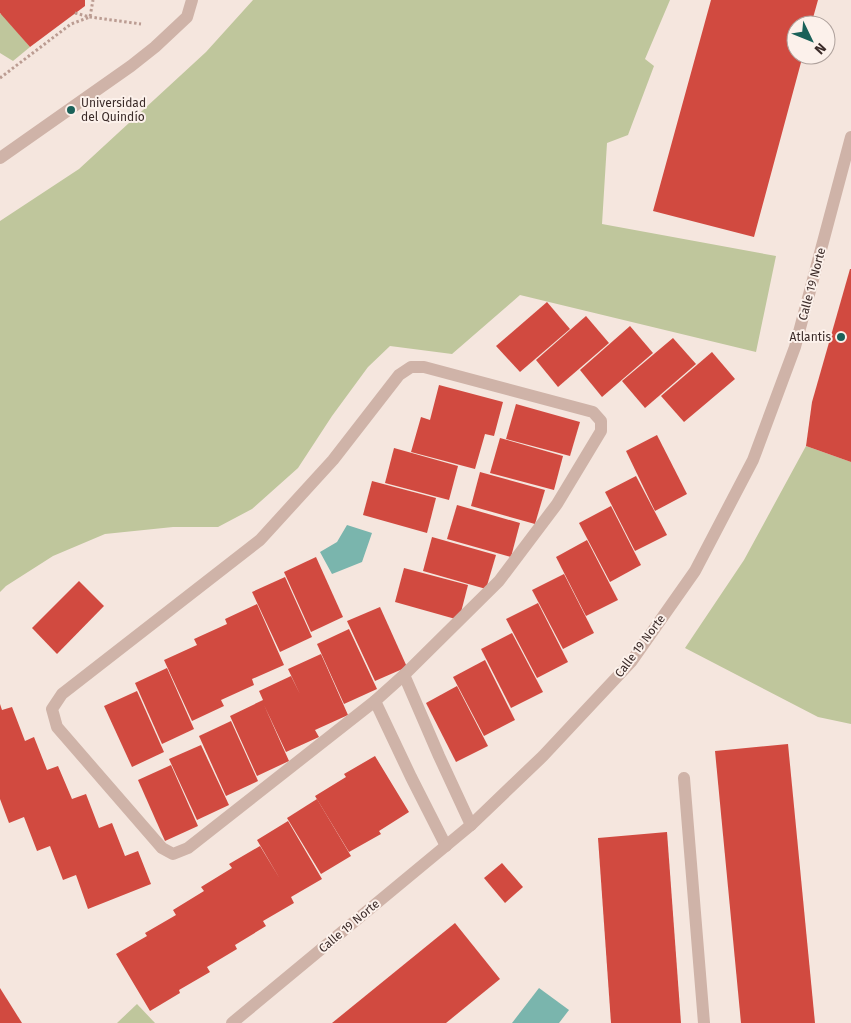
<svg xmlns="http://www.w3.org/2000/svg" width="851" height="1023" viewBox="0 0 851 1023" font-family="'Fira Sans',sans-serif">
<rect width="100%" height="100%" fill="#f5e6de"/>
<g fill="#bfc69c">
<path d="M 253,0 L 670,0 L 645,59 L 654,66 L 628,135 L 607,143 L 602,224 L 776,256 L 756,352 L 520,295 L 452,354 L 390,346 L 368,367 L 332,416 L 298,468 L 252,509 L 218,527 L 173,527 L 105,534 L 53,556 L 6,586 L 0,592 L 0,221 L 79,169 L 206,52 Z"/>
<path d="M 0,14 L 2,14 L 30,47 L 13,61 L 0,53 Z"/>
<path d="M 806,446 L 851,462 L 851,724 L 818,717 L 685,648 L 744,560 Z"/>
<path d="M 137,1004 L 155,1023 L 117,1023 Z"/>
</g>
<g fill="#7ab5ad">
<path d="M 347,525 L 372,533 L 362,562 L 332,574 L 320,552 L 337,542 Z"/>
<path d="M 539,988 L 569,1010 L 559,1023 L 512,1023 Z"/>
</g>
<g fill="#d14a40">
<path d="M 0,0 L 85,0 L 85,6 L 30,47 L 0,13 Z"/>
<path d="M 711,0 L 818,0 L 811,25 L 796,25 L 796,55 L 803,55 L 754,237 L 653,211 Z"/>
<path d="M 850,269 L 851,269 L 851,462 L 806,446 L 812,402 Z"/>
<path d="M 547,302 L 570,329 L 520,372 L 496,346 Z"/>
<path d="M 586,316 L 609,343 L 558,387 L 536,360 Z"/>
<path d="M 630,326 L 653,353 L 602,397 L 580,370 Z"/>
<path d="M 673,338 L 696,364 L 645,408 L 622,381 Z"/>
<path d="M 712,352 L 735,379 L 684,422 L 661,396 Z"/>
<path d="M 439,385 L 503,402 L 494,436 L 485,434 L 475,469 L 411,452 L 421,417 L 430,420 Z"/>
<path d="M 516,404 L 580,422 L 570,456 L 506,439 Z"/>
<path d="M 657,435 L 687,494 L 655,511 L 626,451 Z"/>
<path d="M 500,438 L 563,456 L 554,490 L 490,473 Z"/>
<path d="M 394,448 L 458,466 L 449,500 L 385,483 Z"/>
<path d="M 480,472 L 545,490 L 535,524 L 471,506 Z"/>
<path d="M 636,476 L 667,535 L 635,551 L 605,492 Z"/>
<path d="M 372,481 L 436,498 L 427,533 L 363,515 Z"/>
<path d="M 457,505 L 520,523 L 511,557 L 447,539 Z"/>
<path d="M 611,506 L 641,565 L 610,582 L 579,523 Z"/>
<path d="M 432,537 L 496,555 L 486,589 L 423,571 Z"/>
<path d="M 587,540 L 618,600 L 586,616 L 556,557 Z"/>
<path d="M 316,557 L 343,617 L 311,632 L 284,572 Z"/>
<path d="M 404,568 L 468,585 L 459,620 L 395,602 Z"/>
<path d="M 564,574 L 594,633 L 563,649 L 532,590 Z"/>
<path d="M 285,577 L 312,637 L 280,652 L 252,592 Z"/>
<path d="M 79,581 L 104,606 L 57,654 L 32,628 Z"/>
<path d="M 538,603 L 568,662 L 537,678 L 506,619 Z"/>
<path d="M 257,604 L 284,665 L 252,679 L 254,685 L 221,700 L 224,706 L 192,721 L 164,660 L 197,645 L 194,639 L 227,624 L 225,619 Z"/>
<path d="M 380,607 L 407,667 L 375,681 L 347,621 Z"/>
<path d="M 349,629 L 377,689 L 344,704 L 317,644 Z"/>
<path d="M 512,633 L 543,692 L 511,708 L 481,649 Z"/>
<path d="M 321,654 L 348,715 L 315,730 L 319,737 L 286,752 L 264,705 L 289,761 L 257,776 L 230,716 L 263,700 L 259,691 L 291,676 L 300,694 L 288,669 Z"/>
<path d="M 485,660 L 515,720 L 484,736 L 453,677 Z"/>
<path d="M 167,668 L 194,729 L 162,744 L 135,683 Z"/>
<path d="M 457,686 L 488,746 L 456,762 L 426,703 Z"/>
<path d="M 137,691 L 164,752 L 132,767 L 104,706 Z"/>
<path d="M 0,704 L 2,710 L 12,707 L 25,741 L 34,737 L 47,770 L 58,766 L 72,799 L 86,794 L 99,828 L 112,823 L 125,856 L 138,851 L 151,884 L 88,909 L 76,875 L 63,880 L 50,846 L 37,851 L 24,817 L 9,823 L 0,799 Z"/>
<path d="M 231,721 L 258,781 L 226,796 L 199,736 Z"/>
<path d="M 788,744 L 815,1023 L 741,1023 L 715,751 Z"/>
<path d="M 201,745 L 229,805 L 197,820 L 169,759 Z"/>
<path d="M 375,756 L 409,812 L 379,831 L 381,834 L 349,852 L 315,796 L 346,777 L 344,774 Z"/>
<path d="M 171,765 L 198,826 L 165,841 L 138,780 Z"/>
<path d="M 317,799 L 351,856 L 321,874 L 287,818 Z"/>
<path d="M 288,821 L 322,879 L 291,897 L 294,903 L 263,921 L 266,926 L 235,945 L 237,949 L 207,967 L 210,972 L 179,990 L 180,993 L 150,1011 L 116,954 L 147,936 L 145,933 L 176,915 L 173,910 L 204,891 L 201,887 L 232,868 L 229,864 L 260,846 L 280,879 L 257,840 Z"/>
<path d="M 667,832 L 681,1023 L 611,1023 L 598,838 Z"/>
<path d="M 502,863 L 523,887 L 505,903 L 484,878 Z"/>
<path d="M 455,923 L 500,979 L 446,1023 L 332,1023 Z"/>
<path d="M 0,988 L 22,1023 L 0,1023 Z"/>
</g>
<g fill="none" stroke-linecap="round" stroke-linejoin="round">
<g stroke="#bb9c92" stroke-width="3" stroke-dasharray="2.5 2.5" stroke-linecap="butt">
<path d="M 75,13 L 90,17 L 141,24"/>
<path d="M 0,78 L 71,24 L 90,17 L 93,0"/>
</g>
<g stroke="#cfb3a8" stroke-width="12">
<path d="M 0,158 L 131,66 L 155,47 L 187,17 L 192,0"/>
<path d="M 411,367 L 424,367 L 593,412 L 601,421 L 601,431 L 557,504 L 499,581 L 404,675 L 375,701 L 188,848 L 173,854 L 162,848 L 57,727 L 52,709 L 62,694 L 260,540 L 333,460 L 399,375 Z"/>
<path d="M 404,675 L 439,756 L 471,825"/>
<path d="M 375,701 L 411,777 L 446,846"/>
<path d="M 684,778 L 704,1023"/>
</g>
<path stroke="#cfb3a8" stroke-width="12" d="M 232,1023 L 471,825 L 543,756 L 631,662 L 695,571 L 753,460 L 795,347 L 851,137"/>
</g>
<g fill="#1a6159" stroke="#fcf1eb" stroke-width="2">
<circle cx="71" cy="110" r="5"/>
<circle cx="841" cy="337" r="5"/>
</g>
<g text-anchor="middle" stroke-width="4" stroke-linejoin="round" paint-order="stroke">
<g font-size="12" fill="#3b2b29" stroke="#fcf1eb" text-anchor="start">
<text x="81" y="107">Universidad<tspan x="81" dy="14">del Quindío</tspan></text>
<text x="831" y="341" text-anchor="end">Atlantis</text>
</g>
<g font-size="12" fill="#3b2b29" stroke="#fcf1eb">
<text transform="translate(812 284) rotate(-75)" y="4">Calle 19 Norte</text>
<text transform="translate(640 646) rotate(-53)" y="4">Calle 19 Norte</text>
<text transform="translate(349 926) rotate(-40)" y="4">Calle 19 Norte</text>
</g>
</g>
<g transform="translate(811 40) rotate(133)"><circle r="24" fill="#fcf1eb" stroke="#afa29d"/>
<path d="M0-4L9 19L0 12L-9 19Z" fill="#1a6159"/>
<text y="-8" font-size="14" font-weight="bold" text-anchor="middle" fill="#3b2b29">N</text>
</g>
</svg>
